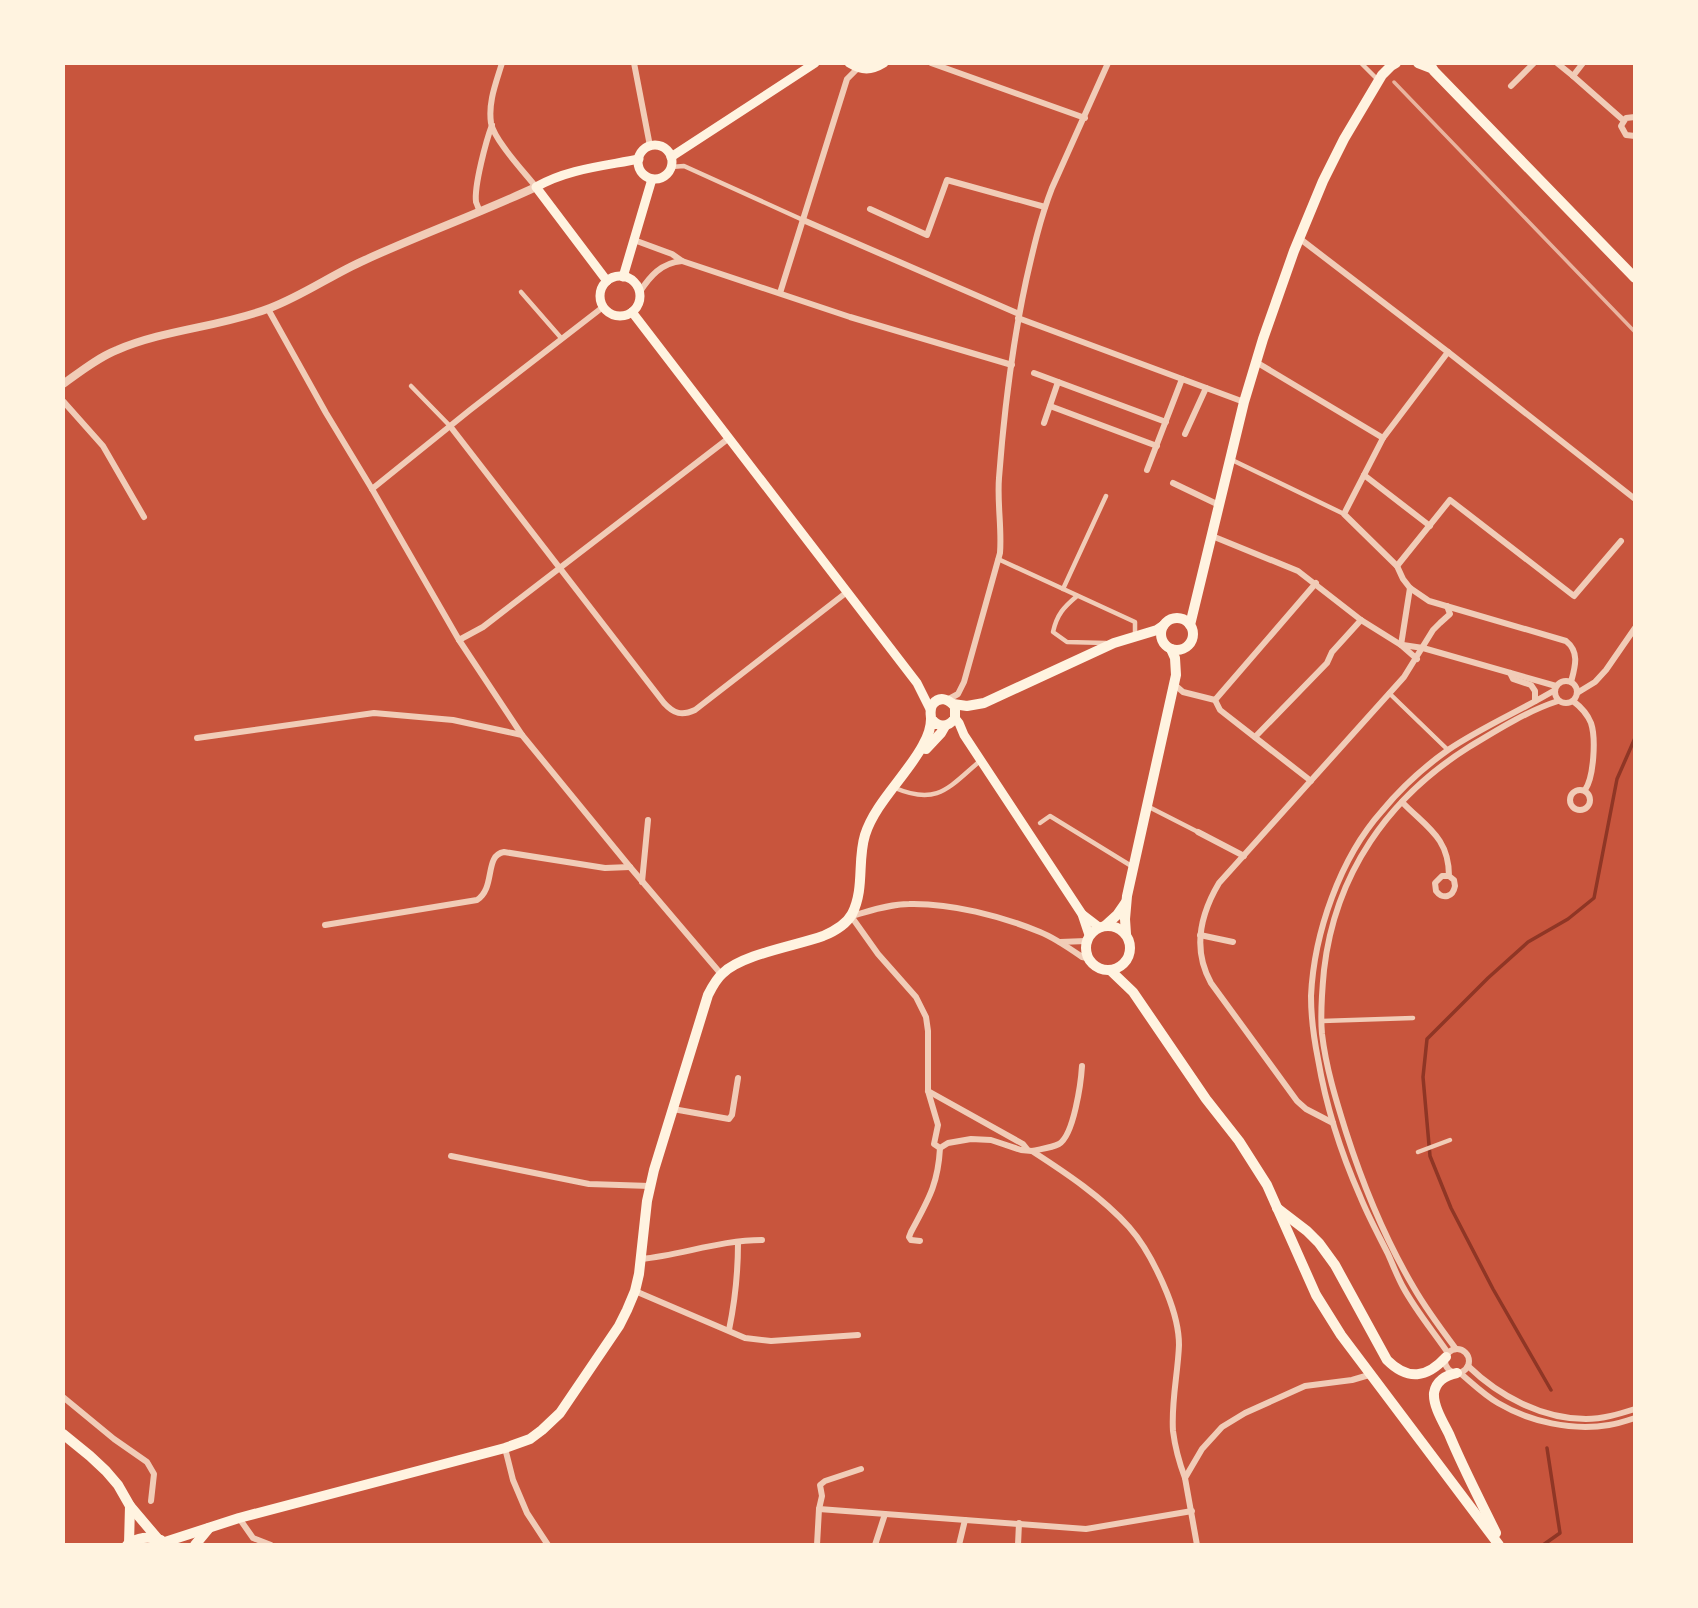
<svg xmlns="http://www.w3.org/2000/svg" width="1698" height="1608" viewBox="0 0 1698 1608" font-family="'Sofia Sans Condensed',sans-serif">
<rect width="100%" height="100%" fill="#c8553d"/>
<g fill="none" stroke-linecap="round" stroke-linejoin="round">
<g stroke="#8f3625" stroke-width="3.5">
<path d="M 1551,1390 L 1493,1289 L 1451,1208 L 1430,1156 L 1423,1077 L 1427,1039 L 1488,978 L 1528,942 L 1568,919 L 1594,898 L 1617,779 L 1635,738"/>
<path d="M 1543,1545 L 1560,1533 L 1547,1448"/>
</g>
<g stroke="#f1ccb7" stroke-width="4.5">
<path d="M 1361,63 L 1378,80"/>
<path d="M 671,167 L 684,166 L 803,220"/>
<path d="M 521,292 L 562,339"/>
<path d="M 411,386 L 450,426"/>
<path d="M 1232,460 L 1344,514"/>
<path d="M 998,559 L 1135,622 L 1135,635"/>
<path d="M 1063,589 L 1106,496"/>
<path d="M 1077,596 C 1064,607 1057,614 1053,632 L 1067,642 L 1106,643"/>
<path d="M 1389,693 L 1448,750"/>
<path d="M 895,788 C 938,806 949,787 980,761"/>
<path d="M 1149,807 L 1198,832"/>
<path d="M 1040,823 L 1050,816 L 1133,867"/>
<path d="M 1322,1021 L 1413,1018"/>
<path d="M 1418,1152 L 1450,1140"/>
</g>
<g stroke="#f1ccb7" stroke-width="6">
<path d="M 502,63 C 496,83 488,102 491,123 C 494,140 525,173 536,187"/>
<path d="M 634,63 L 650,146"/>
<path d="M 931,63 L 1085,118"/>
<path d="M 1557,63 L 1573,76"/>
<path d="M 1583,63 L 1573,76 L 1623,120"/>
<path d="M 1511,86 L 1534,63"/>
<path d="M 1635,117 L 1626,118 L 1621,126 L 1626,135 L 1635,136"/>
<path d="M 870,209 L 927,235 L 947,180 L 1045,207"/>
<path d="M 480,212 C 479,210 477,204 476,202 C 474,186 486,141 492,125"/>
<path d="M 803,220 L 1019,314"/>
<path d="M 1299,238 L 1448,352 L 1635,499"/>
<path d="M 634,240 L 672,254 L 682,261 L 850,317 L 1012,365"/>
<path d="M 639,293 C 650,276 661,263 682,261"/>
<path d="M 780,293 L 847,79 L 858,68"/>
<path d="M 268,309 L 326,413 L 372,489 L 459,640 L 522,735 L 630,867 L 721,974"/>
<path d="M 1018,318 L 1244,402"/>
<path d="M 1448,352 L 1383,438 L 1344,514 L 1397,566 L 1403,579 L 1410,588 L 1429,601 L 1566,641 C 1580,652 1575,667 1571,682"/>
<path d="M 1256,362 L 1383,438"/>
<path d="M 1034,373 L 1166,422"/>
<path d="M 63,401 L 103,446 L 144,517"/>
<path d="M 1050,406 L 1157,446"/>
<path d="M 1044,423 L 1058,382"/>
<path d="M 450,426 L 664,703 C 674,714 682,716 695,710 L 847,592"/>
<path d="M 1185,434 L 1206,388"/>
<path d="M 1147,470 L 1182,379"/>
<path d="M 1364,475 L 1430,526"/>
<path d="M 1173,483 L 1219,505"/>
<path d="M 372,489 L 470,410 L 603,307"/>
<path d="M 1212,536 L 1298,571 L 1361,620 L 1401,645 L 1417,659"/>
<path d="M 1397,566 L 1450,500 L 1574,596 L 1621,541"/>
<path d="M 459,640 L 483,627 L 729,438"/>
<path d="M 1401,645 L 1410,588"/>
<path d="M 1403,645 L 1423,648 L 1556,686"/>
<path d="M 1510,673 L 1513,679 L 1531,685 L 1535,691 L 1535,701"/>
<circle cx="1566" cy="692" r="11"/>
<path d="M 1175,685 L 1183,692 L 1215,700 L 1220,710 L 1311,781"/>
<path d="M 1577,693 L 1595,682 L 1606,670 L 1635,628"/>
<path d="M 947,700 L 958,694 L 964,682 L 1000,553 C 1002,528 997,503 999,478 C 1004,412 1012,346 1026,281 C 1033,250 1040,219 1052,188 L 1108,63"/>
<path d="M 1215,700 L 1316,583"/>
<path d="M 1573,701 C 1581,707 1587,713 1591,723 C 1596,738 1594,777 1585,790"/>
<path d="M 1255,737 L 1327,663 L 1332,652 L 1361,620"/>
<path d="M 197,738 L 374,713 L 453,720 L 522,735"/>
<circle cx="1580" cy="800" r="10"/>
<path d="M 1402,802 C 1426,827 1449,837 1449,876 L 1454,880 L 1455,886 C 1453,897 1443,900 1436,891 L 1435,883 L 1442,876 L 1449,876"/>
<path d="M 1198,832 L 1244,856"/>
<path d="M 642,882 L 648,820"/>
<path d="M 325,925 L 477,900 C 496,888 484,855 504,852 L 605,868 L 630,867"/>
<path d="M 1200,935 L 1233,942"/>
<path d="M 1060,942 L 1086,941"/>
<path d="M 1087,958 L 1082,957 C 1069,948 1055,938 1040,932 C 1001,916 951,903 909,904 C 890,904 870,911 851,916 L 878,954 L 916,997 L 926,1017 L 928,1031 L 928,1091 L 938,1125 L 934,1144 L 940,1148 L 948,1143 L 971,1139 L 991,1140 L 1021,1150 L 1032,1151 C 1066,1173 1102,1197 1129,1227 C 1145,1245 1158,1271 1167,1293 C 1173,1308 1179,1328 1179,1345 C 1178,1373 1171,1402 1173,1431 C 1175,1447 1179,1462 1185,1478"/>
<path d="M 928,1091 L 1023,1144 L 1027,1149"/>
<path d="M 673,1109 L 729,1119 L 732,1115 L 738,1078"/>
<path d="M 1333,1123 L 1306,1109 L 1297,1101 L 1211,983 C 1192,949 1200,915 1219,883 L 1404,677 L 1433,630 L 1440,623 L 1450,614 L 1447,606"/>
<path d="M 1032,1151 C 1040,1149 1051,1148 1059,1144 C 1074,1135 1081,1082 1082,1066"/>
<path d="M 451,1156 L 589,1184 L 650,1186"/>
<path d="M 920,1241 L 911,1240 L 909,1237 L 911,1232 C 928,1200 938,1185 940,1148"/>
<path d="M 641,1259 C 681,1255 721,1240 762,1240"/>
<path d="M 635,1291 L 745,1338 L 771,1341 L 858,1335"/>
<path d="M 729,1330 C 735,1301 738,1273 738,1243"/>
<path d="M 1456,1349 C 1441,1329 1426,1309 1414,1288 C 1385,1239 1363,1185 1346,1132 C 1336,1100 1326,1068 1322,1034 C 1320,1013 1322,991 1324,970 C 1335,874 1388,798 1469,747 C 1497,730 1527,711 1558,701"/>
<circle cx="1457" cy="1361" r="12"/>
<path d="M 1448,1353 C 1433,1331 1416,1311 1403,1287 C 1397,1276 1393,1265 1388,1254 C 1378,1234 1368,1216 1360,1196 C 1341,1153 1326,1106 1318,1059 C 1314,1039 1311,1017 1311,996 C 1314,933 1340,858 1382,811 C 1401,788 1424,767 1448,750 C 1482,727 1520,711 1555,690"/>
<path d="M 1468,1366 C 1499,1396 1542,1419 1586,1419 C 1603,1419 1619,1414 1635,1409"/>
<path d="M 1460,1373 C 1472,1383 1484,1395 1498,1403 C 1530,1422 1572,1431 1609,1425 C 1617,1424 1626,1421 1635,1418"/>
<path d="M 63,1397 L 114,1439 L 147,1462 L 154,1474 L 151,1501"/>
<path d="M 505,1448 L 513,1480 L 527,1513 L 548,1545"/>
<path d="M 819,1509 L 822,1496 L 820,1485 L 825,1481 L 861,1469"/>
<path d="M 239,1518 L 253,1538 L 271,1545"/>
<path d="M 817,1545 L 819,1509 L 1086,1529 L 1192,1511"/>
<path d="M 875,1545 L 885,1514"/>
<path d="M 959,1545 L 965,1520"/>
<path d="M 1018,1545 L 1019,1523"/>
<path d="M 1197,1545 L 1185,1478 L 1202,1449 L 1222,1427 L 1245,1413 L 1305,1386 L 1352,1380 L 1369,1375"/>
</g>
<path stroke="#f1ccb7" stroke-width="8" d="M 63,384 C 80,372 97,358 117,350 C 166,329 221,327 270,308 C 304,295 333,274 365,260 C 422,234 480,213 536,187"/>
<g stroke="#fff3e0" stroke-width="9">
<path d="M 849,63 C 862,71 871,71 884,63"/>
<circle cx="655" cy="162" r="17"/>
<path d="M 671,157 L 815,63"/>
<circle cx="620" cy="296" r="20"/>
<path d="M 623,277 L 652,179"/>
<path d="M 607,281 L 536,187 C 567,169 604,166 639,159"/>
<path d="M 632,312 L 917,683 L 930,709"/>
<path d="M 955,718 L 959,723 L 964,735 L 1082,914 L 1089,935"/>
<path d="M 1082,914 L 1099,927"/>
</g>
<g stroke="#fff3e0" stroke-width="10">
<path d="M 1418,63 L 1431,68"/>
<path d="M 1429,63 L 1434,71 L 1635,278"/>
<circle cx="1177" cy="634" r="16"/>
<path d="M 1190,625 L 1244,402 L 1263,339 L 1294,251 L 1323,181 L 1344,139 L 1382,75 L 1391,66 L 1396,63"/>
<path d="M 953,704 L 967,706 L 984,703 L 1114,643 L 1157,630 L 1163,626"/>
<path d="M 926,749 L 941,733 L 945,726"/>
<path d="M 1106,925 L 1117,915 L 1126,902"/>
<path d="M 1126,934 L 1125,919 L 1127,896 L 1176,675 L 1175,658 L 1171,649"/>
<path d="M 63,1434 L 90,1456 L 106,1471 L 118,1485 L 130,1506 L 158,1539"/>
<path d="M 165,1542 L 239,1518 L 505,1448 L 530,1439 L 542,1430 L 560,1413 L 619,1326 L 627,1310 L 635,1291 L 639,1274 L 647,1201 L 654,1170 L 708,995 C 712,987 716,979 723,973 C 743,954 795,946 823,936 C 835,931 846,925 852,914 C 865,888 857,861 865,835 C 875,803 907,775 923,745 C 927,738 931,728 931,719 C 931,714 929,709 933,704 C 940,695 950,700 955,707 L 955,718 C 948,728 938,728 931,718"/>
<path d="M 129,1544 L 130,1506"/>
<path d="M 127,1545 C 138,1537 148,1536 161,1540"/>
<path d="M 195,1545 L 209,1528"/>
</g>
<g stroke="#fff3e0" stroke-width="10">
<circle cx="1108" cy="948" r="22"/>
<path d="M 1110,970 L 1133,992 L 1206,1099 L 1239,1141 L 1267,1185 L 1316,1295 L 1341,1335 L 1499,1545"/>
<path d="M 1277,1208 L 1307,1231 L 1319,1243 L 1335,1265 L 1387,1360 C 1408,1381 1427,1378 1446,1357"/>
<path d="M 1457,1373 C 1446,1375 1436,1381 1434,1393 C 1433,1406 1443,1422 1449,1434 C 1463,1468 1480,1500 1496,1533"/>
</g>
<path stroke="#e9b49f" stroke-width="3.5" d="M 1394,82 L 1635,332"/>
</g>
<rect width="1698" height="1608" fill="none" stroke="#fff3e0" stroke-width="130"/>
</svg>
